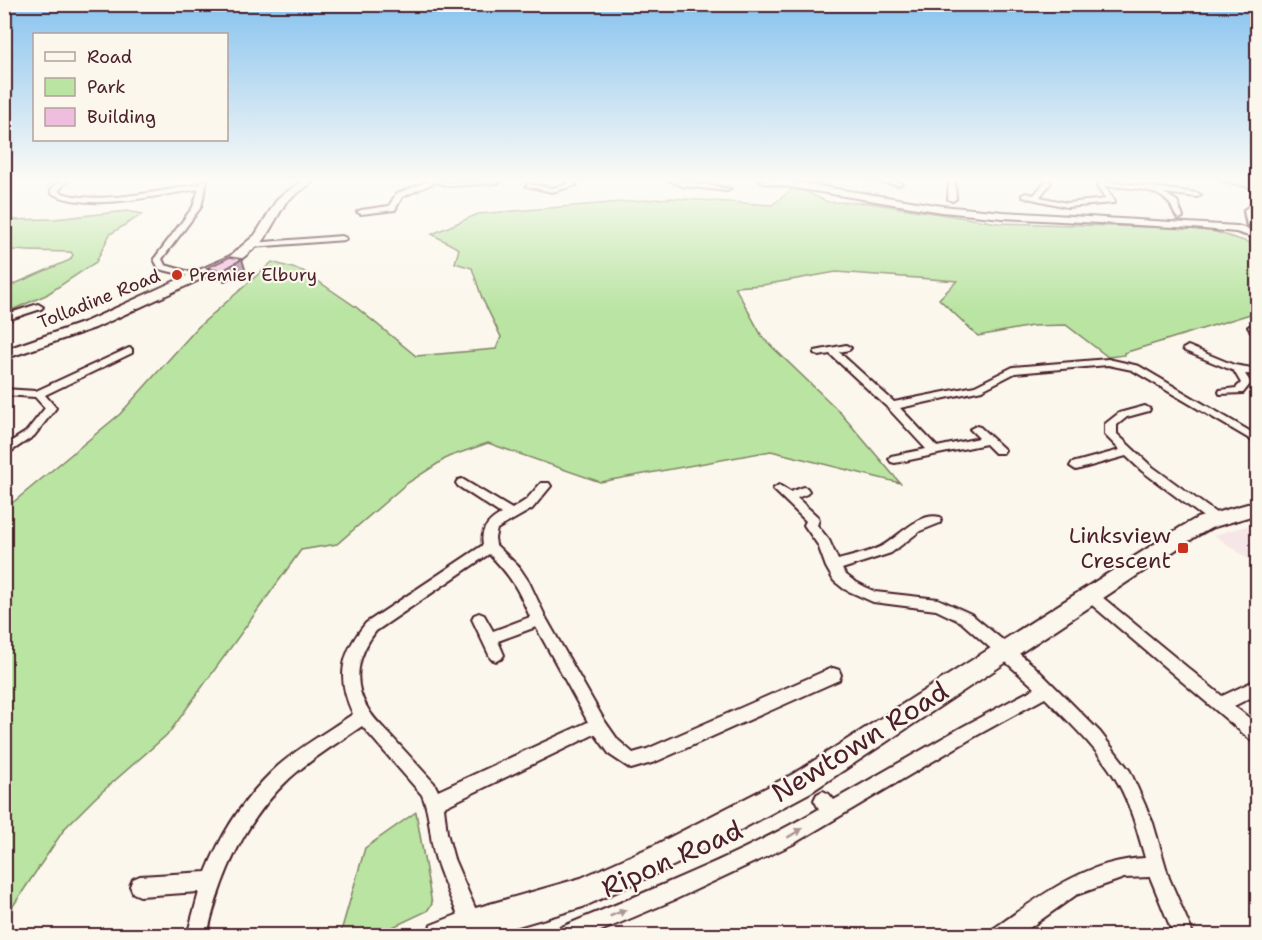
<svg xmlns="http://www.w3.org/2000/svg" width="1262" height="940" viewBox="0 0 1262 940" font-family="'Shantell Sans',sans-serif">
<rect width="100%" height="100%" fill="#fbf7ec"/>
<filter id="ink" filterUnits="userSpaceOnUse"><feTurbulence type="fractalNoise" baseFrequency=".0167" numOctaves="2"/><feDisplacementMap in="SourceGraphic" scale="12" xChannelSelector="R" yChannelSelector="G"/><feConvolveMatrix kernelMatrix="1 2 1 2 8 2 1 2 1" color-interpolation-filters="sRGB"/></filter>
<g filter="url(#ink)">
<path fill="#f7e6e8" d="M 1257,523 L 1257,565 L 1214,535 Z"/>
<g fill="#b9e4a2" stroke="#828266" stroke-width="1.5">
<path d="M 795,187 L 828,202 L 868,203 L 998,223 L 1185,228 L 1216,232 L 1257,245 L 1257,312 L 1124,353 L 1125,355 L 1108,357 L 1066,325 L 1032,326 L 978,336 L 939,299 L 957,281 L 836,272 L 763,285 L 735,287 L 763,338 L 838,410 L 900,483 L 771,451 L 600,482 L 488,443 L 448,457 L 406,484 L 337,544 L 301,550 L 169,733 L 96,797 L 65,828 L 5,918 L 5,509 L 120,414 L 198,327 L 272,262 L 303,271 L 356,307 L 416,356 L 496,349 L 501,337 L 482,298 L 472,268 L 455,263 L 459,249 L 432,234 L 478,214 L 670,198 L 772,205 Z"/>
<path d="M 127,211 L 143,214 L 110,234 L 96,262 L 46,295 L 5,313 L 5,288 L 70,260 L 73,255 L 71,252 C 49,251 24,252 5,249 L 5,220 L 54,219 Z"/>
<path d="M 416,812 L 432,904 L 427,911 L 376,935 L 340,935 L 365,848 Z"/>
</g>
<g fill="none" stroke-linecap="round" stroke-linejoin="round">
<defs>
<g id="minor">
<path d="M 62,180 L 68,180 L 58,191 C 89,207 166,190 201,184 L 203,180 L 207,180 L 201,207 L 162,259 L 165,265 L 200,275 L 200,279 L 159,269 L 154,259 L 193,207 L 199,189 C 158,195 89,213 51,193 L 51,189 Z"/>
<path d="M 431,180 L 450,182 L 489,180 L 502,181 L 499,183 L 450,186 L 436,182 L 402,197 L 395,210 L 361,214 L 357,212 L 361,210 L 389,206 L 396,194 Z"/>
<path d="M 565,180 L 572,180 L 577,185 L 552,192 L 526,186 L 529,184 L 552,188 L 569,184 Z"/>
<path d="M 667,180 L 676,180 L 731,189 L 727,191 L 683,186 Z"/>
<path d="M 870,180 L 887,180 L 902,183 L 899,185 Z"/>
<path d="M 949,180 L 955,180 L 956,199 L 952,201 L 948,199 Z"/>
<path d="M 1044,180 L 1052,181 L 1040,197 L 1067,203 L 1106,199 L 1097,187 L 1097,180 L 1197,193 L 1201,195 L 1197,197 L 1164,193 L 1177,201 L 1183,217 L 1179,219 C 1173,215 1174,208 1169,203 C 1154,186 1126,188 1104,186 L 1115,201 L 1114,203 L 1067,207 L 1023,197 L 1022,195 L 1026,193 L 1034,195 L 1045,182 Z"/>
<path d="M 1220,180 L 1231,180 L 1258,185 L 1258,189 Z"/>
<path d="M 342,236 L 346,238 L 345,240 L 252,247 L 248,245 L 252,243 Z"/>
<path d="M 38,304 L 43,307 L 41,309 L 4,321 L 4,315 Z"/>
<path d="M 1253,324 L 1258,327 L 1258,339 L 1255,338 L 1248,327 Z"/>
<path d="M 846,345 L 851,348 L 849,350 L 839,352 L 894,402 L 975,386 L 1013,367 L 1108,359 L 1139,366 L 1258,436 L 1258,444 L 1132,370 L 1108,365 L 1015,373 L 982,390 L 900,408 L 937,447 L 979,438 L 970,429 L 976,426 L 980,427 L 1005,450 L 1003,453 L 995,453 L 986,444 L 895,463 L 891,462 L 889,459 L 891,456 L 926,449 L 888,408 L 830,354 L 819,356 L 814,353 L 815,351 Z"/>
<path d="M 1188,346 L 1234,365 L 1258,369 L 1258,375 L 1245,374 L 1251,383 L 1243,393 L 1220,394 L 1219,392 L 1220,390 L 1236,388 L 1241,383 L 1234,371 L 1185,351 L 1183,349 Z"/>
<path d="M 129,348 L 132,349 L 132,353 L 45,395 L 56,408 L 34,436 L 4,456 L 4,446 L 26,432 L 45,408 L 35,397 L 4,395 L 4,389 L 36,391 Z"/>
<path d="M 1145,406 L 1150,409 L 1149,411 L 1127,417 L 1117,425 L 1117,434 L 1150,465 L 1220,516 L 1221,519 L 1220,522 L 1210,522 L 1142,471 L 1126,456 L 1076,470 L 1070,466 L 1072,463 L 1120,450 L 1105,435 L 1105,424 L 1119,413 Z"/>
<path d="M 462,479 L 512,509 L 526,500 L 541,483 L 549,483 L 551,486 L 532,509 L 497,529 L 495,538 L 496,545 L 519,567 L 529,582 L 546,618 L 604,720 L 618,740 L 633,753 L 647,749 L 827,670 L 833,668 L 839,670 L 841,675 L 839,680 L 655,762 L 631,769 L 610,755 L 595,734 L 444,807 L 447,833 L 454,859 L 482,924 L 479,931 L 472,934 L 465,931 C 455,908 444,884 436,860 C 429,839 431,815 422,795 L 362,726 C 338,743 312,758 290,778 C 245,820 220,876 207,936 L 187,936 L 199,892 L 140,896 L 133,893 L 130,886 L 133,879 L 140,876 L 206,872 C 222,832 246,795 278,766 C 301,746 328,731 353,714 C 336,678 341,653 366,623 L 483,545 C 480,530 488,521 501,514 L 458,486 L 456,483 L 458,480 ZM 489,554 C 511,576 518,589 530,617 L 493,631 L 484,615 L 479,613 L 474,615 L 472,619 L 491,659 L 496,661 L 501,659 L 504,655 L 498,641 L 536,627 L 588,722 L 438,791 L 434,783 C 420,768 407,753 393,738 C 385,729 374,720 368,709 C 351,682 358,654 376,631 Z"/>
<path d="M 779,485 L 790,492 L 803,487 L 807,488 L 809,491 L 807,494 L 797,498 L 818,517 L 819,520 L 817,525 L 829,540 L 838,560 C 852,556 867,553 880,547 C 897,539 919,511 940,517 L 941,520 L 940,523 L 920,531 L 891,553 L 842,569 L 845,574 L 854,581 L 875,592 L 938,599 L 971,614 L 1033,665 L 1100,732 L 1130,771 L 1153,823 L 1169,878 L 1194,936 L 1174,936 L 1150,877 L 1124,878 L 1076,895 L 1018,936 L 990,936 L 993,929 C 1039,897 1086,860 1145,858 C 1138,833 1131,806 1118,783 C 1100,751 1071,724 1045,698 L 974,737 L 793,844 L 674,900 L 589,936 L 554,936 L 557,929 C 645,892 736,857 819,809 L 814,800 L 817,794 L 823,791 L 829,794 L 834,800 L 962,727 L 1035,688 L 961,622 L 936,610 L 873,602 L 844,589 L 834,581 L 826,567 L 818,545 L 804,525 L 806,521 L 773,489 Z"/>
<path d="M 1091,591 L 1096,592 L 1222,696 L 1258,679 L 1258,694 L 1234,706 L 1258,725 L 1258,743 L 1252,741 L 1086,600 L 1084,596 L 1086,592 Z"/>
</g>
<path id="tertiary" d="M 1258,201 L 1258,208 L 1254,211 L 1255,223 L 1247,225 L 1244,210 Z"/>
<g id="secondary">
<path d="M 304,180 L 315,180 L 286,202 L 264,240 L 238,262 L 95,328 L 4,359 L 4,350 L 85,322 L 230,256 L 255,235 L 278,198 Z"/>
<path d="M 760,180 L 781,180 L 942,206 L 1003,212 L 1237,226 L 1258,232 L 1258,239 L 1236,232 L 1193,228 L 1003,218 L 942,212 L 765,183 Z"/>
<path d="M 1258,501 L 1258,514 L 1211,528 L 1195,537 L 811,792 L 675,865 L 583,907 L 484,936 L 427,936 L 431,925 L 472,909 L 581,878 L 655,845 L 793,774 L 1181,527 L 1197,518 Z"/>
</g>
</defs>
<use href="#minor" stroke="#4a1f2b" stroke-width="4"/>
<use href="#tertiary" stroke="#4a1f2b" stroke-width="5"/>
<use href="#secondary" stroke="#4a1f2b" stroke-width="4"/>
<use href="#minor" fill="#fbf7ec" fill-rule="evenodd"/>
<use href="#tertiary" fill="#fbf7ec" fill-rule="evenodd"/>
<use href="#secondary" fill="#fbf7ec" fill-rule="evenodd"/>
</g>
<path fill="#cea3c0" stroke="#4a1f2b" stroke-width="1.5" d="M 242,259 L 245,269 L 225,281 L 210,278 L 207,268 Z"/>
<path fill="#a7859c" stroke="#4a1f2b" stroke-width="1.5" d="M 242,259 L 245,269 L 225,281 L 222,271 Z"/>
<path fill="#efbedf" stroke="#4a1f2b" stroke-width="1.5" d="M 230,257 L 242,259 L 222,271 L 207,268 Z"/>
<defs><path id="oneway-solid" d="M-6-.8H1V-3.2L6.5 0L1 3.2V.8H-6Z" transform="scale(1.5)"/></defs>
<g fill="#ab9695">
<use href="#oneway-solid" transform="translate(795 833) rotate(-31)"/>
<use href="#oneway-solid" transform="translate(618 913) rotate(-22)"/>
</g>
</g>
<linearGradient id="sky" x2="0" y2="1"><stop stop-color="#88c3ef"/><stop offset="0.58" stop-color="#fdfbf6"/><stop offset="1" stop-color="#fdfbf6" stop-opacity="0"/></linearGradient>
<rect width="1262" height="311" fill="url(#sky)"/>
<g fill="#c8321e" stroke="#fbf7ec" stroke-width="2">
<circle cx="177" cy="275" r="6"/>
<rect x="1177" y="542" width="12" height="12" rx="3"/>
</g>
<g text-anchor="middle" stroke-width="4.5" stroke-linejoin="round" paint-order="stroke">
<g font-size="18" fill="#4a1f2b" stroke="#fbf7ec" text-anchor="start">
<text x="189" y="281">Premier Elbury</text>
</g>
<g font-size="18" fill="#4a1f2b" stroke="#fbf7ec">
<text transform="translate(99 299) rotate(-22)" y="6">Tolladine Road</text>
</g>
<g font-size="22" fill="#4a1f2b" stroke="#fbf7ec" text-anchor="end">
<text x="1171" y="543">Linksview<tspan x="1171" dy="25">Crescent</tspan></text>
</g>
<g font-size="27" fill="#4a1f2b" stroke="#fbf7ec">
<text transform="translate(860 742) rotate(-32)" y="9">Newtown Road</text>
<text transform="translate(672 859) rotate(-24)" y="9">Ripon Road</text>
</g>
</g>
<rect width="1262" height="940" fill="none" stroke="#fbf7ec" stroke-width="24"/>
<rect x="12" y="12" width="1238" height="916" fill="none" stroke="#4a1f2b" stroke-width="2" filter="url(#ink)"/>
<rect x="33" y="33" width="195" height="108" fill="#fbf7ec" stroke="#b4a19f" stroke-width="1.5"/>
<rect x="45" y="52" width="30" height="9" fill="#fbf7ec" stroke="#b4a19f" stroke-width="1.5"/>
<text x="87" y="63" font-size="18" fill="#4a1f2b">Road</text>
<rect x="45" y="78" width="30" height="18" fill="#b9e4a2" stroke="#b4a19f" stroke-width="1.5"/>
<text x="87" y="93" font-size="18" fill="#4a1f2b">Park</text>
<rect x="45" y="108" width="30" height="18" fill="#efbedf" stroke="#b4a19f" stroke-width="1.5"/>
<text x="87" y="123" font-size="18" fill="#4a1f2b">Building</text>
</svg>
